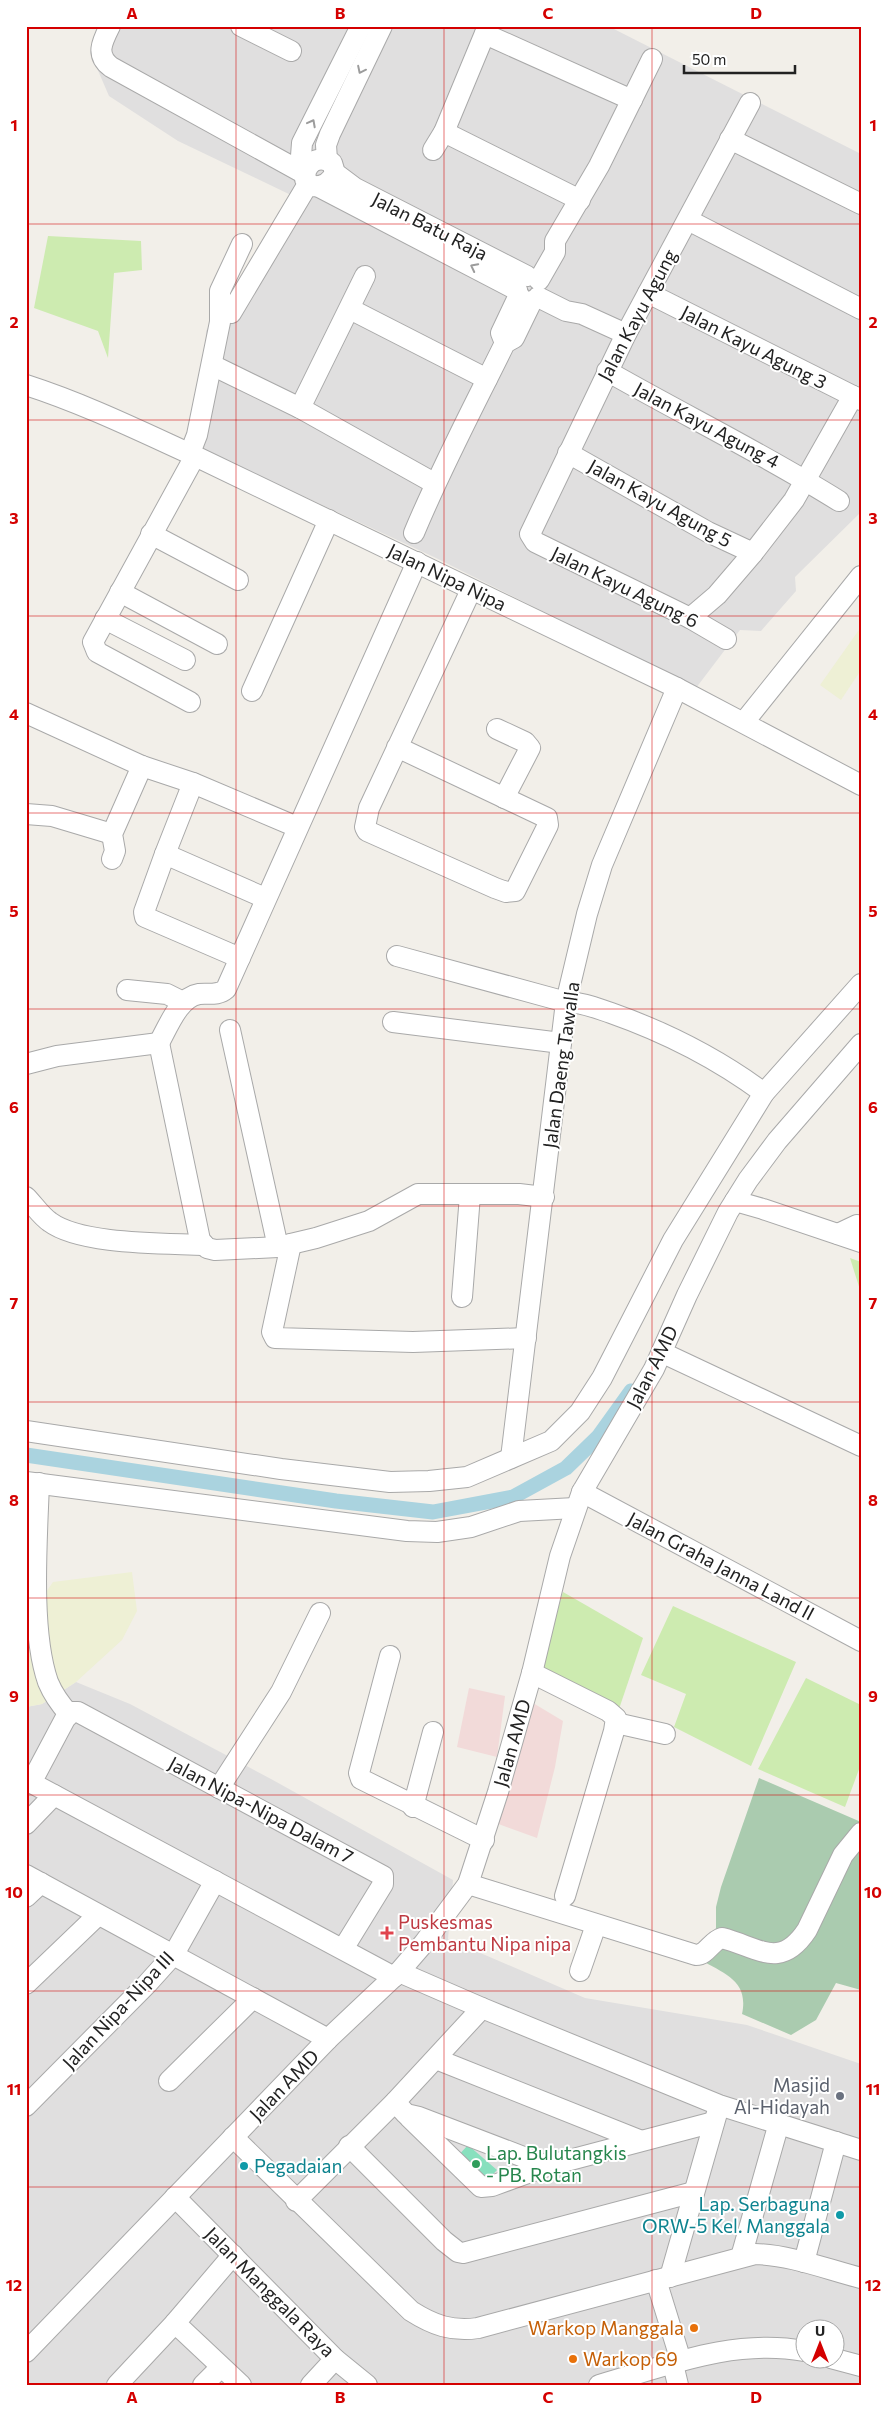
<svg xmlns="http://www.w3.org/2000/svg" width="887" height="2411" viewBox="0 0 887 2411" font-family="Commissioner,sans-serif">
<rect width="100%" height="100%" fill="#f2efe9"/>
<g fill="#e0dfdf" fill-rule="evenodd">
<path d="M 105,26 L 608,26 L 861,154 L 861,512 L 795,577 L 796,591 L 761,631 L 740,630 L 696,688 L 436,558 L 202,449 L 206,331 L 293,196 L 178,141 L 109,96 L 90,52 Z"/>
<path d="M 76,1682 L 130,1704 L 271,1779 L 453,1880 L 448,1939 L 585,1998 L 747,2025 L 861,2064 L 861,2385 L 26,2385 L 26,1707 L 42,1704 ZM 804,2328 L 834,2328 L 834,2358 L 804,2358 Z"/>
</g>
<g fill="#f2dad9">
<path d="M 469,1688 L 505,1696 L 497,1757 L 457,1747 Z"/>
<path d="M 533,1703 L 563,1721 L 555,1767 L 537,1838 L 493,1822 Z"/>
</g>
<g fill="#eef0d5">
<path d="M 861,627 L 861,670 L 841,700 L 820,685 Z"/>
<path d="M 132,1572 L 137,1611 L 122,1640 L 76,1682 L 42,1704 L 26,1707 L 26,1607 L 37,1605 L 53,1582 Z"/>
</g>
<g fill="#cdebb0">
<path d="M 48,236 L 141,241 L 142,270 L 114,273 L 108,358 L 98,331 L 34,308 Z"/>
<path d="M 850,1258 L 861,1262 L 861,1293 Z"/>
<path d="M 563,1592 L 643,1638 L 619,1709 L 540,1667 Z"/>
<path d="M 673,1606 L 796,1662 L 751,1766 L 674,1727 L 686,1694 L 641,1675 Z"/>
<path d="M 806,1678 L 861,1705 L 861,1764 L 845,1807 L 758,1769 Z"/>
</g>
<path fill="#aacbaf" d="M 759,1778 L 861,1822 L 861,1990 L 836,1983 L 816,2020 L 791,2035 L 742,2014 C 749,1981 725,1974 701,1960 L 716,1928 L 716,1907 L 721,1887 Z"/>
<path fill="#88e0be" d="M 468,2145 L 497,2170 L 485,2183 L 456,2158 Z"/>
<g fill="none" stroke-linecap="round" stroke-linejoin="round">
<path stroke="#aad3df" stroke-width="15" d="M 26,1455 L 336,1501 L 433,1512 L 513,1497 L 566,1468 L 598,1437 L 631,1391"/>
<defs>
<g id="minor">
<path d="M 110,26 C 102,42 95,55 111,67 L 305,174"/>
<path d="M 241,26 L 291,51"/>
<path d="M 485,34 L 632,100"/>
<path d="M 444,132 L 580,200"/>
<path d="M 730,139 L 861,204"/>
<path d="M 433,150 L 444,132 L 488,26"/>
<path d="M 327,160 L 326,145 L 330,134 L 382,26"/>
<path d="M 307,167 L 301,156 L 302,143 L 361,26"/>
<path d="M 335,173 C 330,183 323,187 312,186 L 305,179 C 305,163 318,154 332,163 L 335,173 L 355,188 L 527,276"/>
<path d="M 319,187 L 517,290"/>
<path d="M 688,220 L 861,309"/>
<path d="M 539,280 L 555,252 L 555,241 L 599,166 L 652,59"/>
<path d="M 648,293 L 861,400"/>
<path d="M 538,297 L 566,311 L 582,314 L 626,334"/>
<path d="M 350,309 L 487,379"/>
<path d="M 231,313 L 308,184"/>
<path d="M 505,343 L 501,333 L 519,295"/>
<path d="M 218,368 L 300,408 L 434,483"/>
<path d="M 607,371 C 684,415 764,454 839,501"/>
<path d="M 26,385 C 85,404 140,431 195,456 L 677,688 L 861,785"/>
<path d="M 300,408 L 365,276"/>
<path d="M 190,453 L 197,435 L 220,322 L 220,291 L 242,244"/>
<path d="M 568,453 L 708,532 L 753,553"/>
<path d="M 414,533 C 441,468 474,406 505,343 L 514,338 L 532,301"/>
<path d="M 151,534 L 238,580"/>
<path d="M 120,592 L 217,644"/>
<path d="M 690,618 L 717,595 L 753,553 L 794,500 L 853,396"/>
<path d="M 105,619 L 185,660"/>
<path d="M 726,639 L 690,618 L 535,542 L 530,534 L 626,334 L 750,103"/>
<path d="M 252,691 L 329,520"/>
<path d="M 190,702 L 97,652 L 93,642 L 195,456"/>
<path d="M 26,713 L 142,766 L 193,783"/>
<path d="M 744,722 L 861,576"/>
<path d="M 497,729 L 525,742 L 530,748 L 504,798"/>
<path d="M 397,747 L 547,818 L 548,825 L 515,891 L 506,892 L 495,888 L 367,831 L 365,827 L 369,808 L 471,590"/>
<path d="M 26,814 L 52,816 L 112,834"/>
<path d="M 165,854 L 144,912 L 145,917 L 240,958"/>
<path d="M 112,859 L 115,851 L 112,834 L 142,766"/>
<path d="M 265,898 L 165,854 L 193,783 L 297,827"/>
<path d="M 397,956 L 566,1002 C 582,1002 596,1008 611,1013 C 665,1032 718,1059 764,1093"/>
<path d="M 127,990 L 167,994 L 183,1002"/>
<path d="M 393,1022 L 561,1043"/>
<path d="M 230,1030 L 278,1247"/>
<path d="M 159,1043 C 168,1027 179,997 199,994 C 208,993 218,996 226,989 L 417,562"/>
<path d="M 159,1043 L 200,1240 L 207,1248 L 215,1250 L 278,1247 L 316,1238 L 369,1221 L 418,1194 L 519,1194 L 544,1197"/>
<path d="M 26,1064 L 57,1056 L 159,1043"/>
<path d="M 26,1197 C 34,1205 41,1216 50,1222 C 81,1245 165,1243 204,1245"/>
<path d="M 735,1201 L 763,1209 L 861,1242"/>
<path d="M 838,1234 L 857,1225 L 861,1226"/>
<path d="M 291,1244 L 272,1332 L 275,1338 L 413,1342 L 526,1338"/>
<path d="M 462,1297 L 470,1195"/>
<path d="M 663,1353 L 861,1446"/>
<path d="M 26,1431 L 281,1469 L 390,1482 L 429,1481 L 467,1477 L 551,1441 L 580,1412 L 602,1378 L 673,1240 L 764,1093 L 861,984"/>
<path d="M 511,1458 L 566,1002 L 587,914 L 602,865 L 677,688"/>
<path d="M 26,1482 L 407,1531 L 437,1532 L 471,1527 L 519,1511 L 575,1508"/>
<path d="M 39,1483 C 37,1540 30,1630 48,1682 C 53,1694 60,1704 69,1714"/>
<path d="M 582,1492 L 861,1641"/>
<path d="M 390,1656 L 359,1773 L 361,1779 L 484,1840"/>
<path d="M 532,1673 L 608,1711 L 616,1718 L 614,1731 L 565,1896"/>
<path d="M 616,1723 L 665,1734"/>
<path d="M 26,1780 L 394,1977"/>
<path d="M 31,1783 L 65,1719 L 72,1712 L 78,1712 L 383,1876 L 383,1884 L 343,1949"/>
<path d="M 219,1788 L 281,1692 L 320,1613"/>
<path d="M 413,1807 L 433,1732"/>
<path d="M 26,1824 L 54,1795"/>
<path d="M 26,1875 L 328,2039"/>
<path d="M 468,1884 L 696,1955 C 707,1955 711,1941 722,1938 C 758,1947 780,1971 807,1930 L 843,1855 L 861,1833"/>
<path d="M 26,1897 L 41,1883"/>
<path d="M 580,1971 L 596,1925"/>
<path d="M 399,1972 L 482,2008 L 719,2105 L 861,2150"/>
<path d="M 26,1984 L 98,1915"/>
<path d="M 436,2059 L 639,2140"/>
<path d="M 169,2081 L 253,1998"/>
<path d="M 395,2102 L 406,2114 L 419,2117 L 547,2166 L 714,2122"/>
<path d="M 26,2106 L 147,1984 L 174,1954 L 215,1881"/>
<path d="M 409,2117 L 481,2187 L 492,2186 L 547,2166"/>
<path d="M 233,2137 L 411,2311 C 433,2325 452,2332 478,2328 L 755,2254 C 791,2255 826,2269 861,2278"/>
<path d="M 349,2146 L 444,2241 L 458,2252 L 463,2253 L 694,2192"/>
<path d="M 175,2197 L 335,2359 L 367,2385"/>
<path d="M 296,2201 L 395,2102 L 482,2008"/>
<path d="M 741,2257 L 779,2123"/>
<path d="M 804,2262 L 836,2142"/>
<path d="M 670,2277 L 717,2113"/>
<path d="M 656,2280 L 681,2361"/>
<path d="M 175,2323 L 233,2255"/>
<path d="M 26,2352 L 328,2039 L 399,1972 L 424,1943 L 468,1884 L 498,1792 L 532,1673 L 560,1556 L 582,1492 L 654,1369 L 687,1295 L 728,1212 L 748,1180 L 777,1141 L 861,1044"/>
<path d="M 831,2358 L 861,2366"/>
<path d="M 673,2364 L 678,2385"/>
<path d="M 117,2385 L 175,2323 L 241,2385"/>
<path d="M 203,2385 L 221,2367"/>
<path d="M 311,2385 L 335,2359"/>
<path d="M 599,2385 C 666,2366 734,2338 804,2351"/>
</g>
</defs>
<use href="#minor" stroke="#a9a9a9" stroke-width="22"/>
<use href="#minor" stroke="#fff" stroke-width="20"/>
</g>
<defs><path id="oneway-chevron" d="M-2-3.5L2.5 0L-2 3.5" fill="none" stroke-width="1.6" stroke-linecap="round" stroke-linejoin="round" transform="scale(1.25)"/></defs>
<g stroke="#9c9c9c">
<use href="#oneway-chevron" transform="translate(361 70) rotate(116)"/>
<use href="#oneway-chevron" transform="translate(312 123) rotate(-62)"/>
<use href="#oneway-chevron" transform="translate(474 267) rotate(-153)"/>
</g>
<path fill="none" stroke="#d40000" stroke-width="1" stroke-opacity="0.55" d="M 236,26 L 236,2385M 444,26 L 444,2385M 652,26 L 652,2385M 26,224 L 861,224M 26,420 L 861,420M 26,616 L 861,616M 26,813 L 861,813M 26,1009 L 861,1009M 26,1206 L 861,1206M 26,1402 L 861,1402M 26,1598 L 861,1598M 26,1795 L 861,1795M 26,1991 L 861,1991M 26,2187 L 861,2187"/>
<path fill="#e0444e" stroke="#fff" stroke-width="2" d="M384.5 1925.5h5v5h5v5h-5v5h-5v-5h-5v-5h5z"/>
<circle fill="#6b7280" stroke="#fff" stroke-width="2" cx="840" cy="2096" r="5"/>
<circle fill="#2e9e5b" stroke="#fff" stroke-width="2" cx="476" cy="2164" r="5"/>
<g fill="#0f9aa8" stroke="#fff" stroke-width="2">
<circle cx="244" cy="2166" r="5"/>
<circle cx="840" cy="2215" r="5"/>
</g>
<g fill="#e8710a" stroke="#fff" stroke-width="2">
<circle cx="694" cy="2328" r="5"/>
<circle cx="573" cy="2359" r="5"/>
</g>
<g text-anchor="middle" stroke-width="4" stroke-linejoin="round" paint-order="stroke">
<g font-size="19" fill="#222" stroke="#fff">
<text transform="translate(430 226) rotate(27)" y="7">Jalan Batu Raja</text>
<text transform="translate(637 315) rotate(-62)" y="7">Jalan Kayu Agung</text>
<text transform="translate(754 347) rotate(27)" y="7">Jalan Kayu Agung 3</text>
<text transform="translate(707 425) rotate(28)" y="7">Jalan Kayu Agung 4</text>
<text transform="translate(660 503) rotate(29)" y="7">Jalan Kayu Agung 5</text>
<text transform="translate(447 577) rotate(26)" y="7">Jalan Nipa Nipa</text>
<text transform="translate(625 587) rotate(26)" y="7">Jalan Kayu Agung 6</text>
<text transform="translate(561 1065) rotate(-82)" y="7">Jalan Daeng Tawalla</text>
<text transform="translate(652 1367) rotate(-63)" y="7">Jalan AMD</text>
<text transform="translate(721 1566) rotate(28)" y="7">Jalan Graha Janna Land II</text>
<text transform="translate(512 1743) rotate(-74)" y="7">Jalan AMD</text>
<text transform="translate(261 1810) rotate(28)" y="7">Jalan Nipa-Nipa Dalam 7</text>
<text transform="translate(118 2010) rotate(-47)" y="7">Jalan Nipa-Nipa III</text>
<text transform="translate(284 2085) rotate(-46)" y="7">Jalan AMD</text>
<text transform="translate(270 2292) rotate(45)" y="7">Jalan Manggala Raya</text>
</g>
<g font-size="19" fill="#be3a42" stroke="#fff" text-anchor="start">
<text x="398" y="1929">Puskesmas<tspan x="398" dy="22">Pembantu Nipa nipa</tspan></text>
</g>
<g font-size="19" fill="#5b616d" stroke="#fff" text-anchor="end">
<text x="830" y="2092">Masjid<tspan x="830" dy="22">Al-Hidayah</tspan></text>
</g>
<g font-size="19" fill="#27864d" stroke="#fff" text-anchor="start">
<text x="486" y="2160">Lap. Bulutangkis<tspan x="486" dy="22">- PB. Rotan</tspan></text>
</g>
<g font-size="19" fill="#0d838f" stroke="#fff" text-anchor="start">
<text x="254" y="2173">Pegadaian</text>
<text x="830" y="2211" text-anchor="end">Lap. Serbaguna<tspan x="830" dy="22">ORW-5 Kel. Manggala</tspan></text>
</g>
<g font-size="19" fill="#c56008" stroke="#fff" text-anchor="end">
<text x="684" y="2335">Warkop Manggala</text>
<text x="583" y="2366" text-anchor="start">Warkop 69</text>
</g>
</g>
<rect width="887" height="2411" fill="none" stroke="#ffffff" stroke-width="55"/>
<g transform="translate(820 2344)"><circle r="24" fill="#ffffff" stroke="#a7a7a7"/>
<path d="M0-4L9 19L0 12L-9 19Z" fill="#d40000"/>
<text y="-8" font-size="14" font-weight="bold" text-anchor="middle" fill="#222222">U</text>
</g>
<path d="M684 65v8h111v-8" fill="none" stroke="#222222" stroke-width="2.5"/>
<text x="692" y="65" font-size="15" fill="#222222" stroke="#ffffff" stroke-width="4" paint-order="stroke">50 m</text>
<rect x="28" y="28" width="832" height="2356" fill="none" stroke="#d40000" stroke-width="2"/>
<g font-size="16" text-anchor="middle" font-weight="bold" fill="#d40000">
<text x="132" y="19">A</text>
<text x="340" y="19">B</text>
<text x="548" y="19">C</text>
<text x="756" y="19">D</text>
<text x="14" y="131">1</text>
<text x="873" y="131">1</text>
<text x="14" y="328">2</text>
<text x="873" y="328">2</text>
<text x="14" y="524">3</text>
<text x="873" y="524">3</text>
<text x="14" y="720">4</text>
<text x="873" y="720">4</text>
<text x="14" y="917">5</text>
<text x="873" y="917">5</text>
<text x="14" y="1113">6</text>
<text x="873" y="1113">6</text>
<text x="14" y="1309">7</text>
<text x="873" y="1309">7</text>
<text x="14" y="1506">8</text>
<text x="873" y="1506">8</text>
<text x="14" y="1702">9</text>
<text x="873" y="1702">9</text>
<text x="14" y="1898">10</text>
<text x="873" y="1898">10</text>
<text x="14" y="2095">11</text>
<text x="873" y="2095">11</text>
<text x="14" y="2291">12</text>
<text x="873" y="2291">12</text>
<text x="132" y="2403">A</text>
<text x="340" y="2403">B</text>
<text x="548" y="2403">C</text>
<text x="756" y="2403">D</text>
</g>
</svg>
